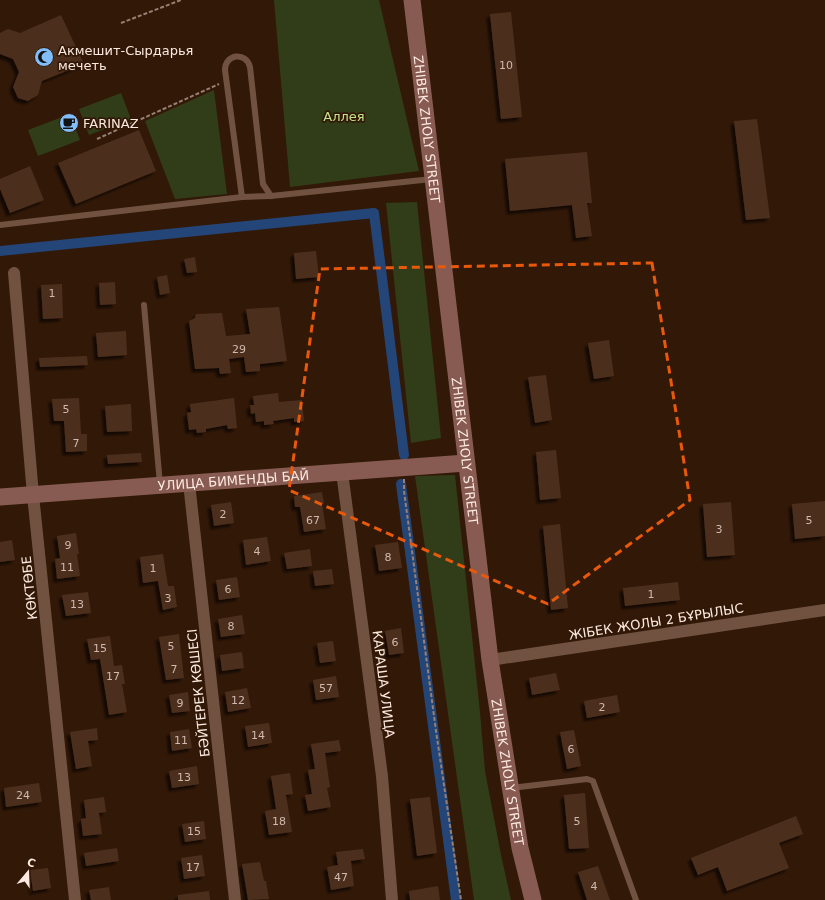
<svg xmlns="http://www.w3.org/2000/svg" width="825" height="900" viewBox="0 0 825 900" font-family="'DejaVu Sans',sans-serif">
<defs>
<filter id="shadow"><feDropShadow dx="-3.5" dy="3.5" stdDeviation="1" flood-color="#0009"/></filter>
</defs>
<rect width="100%" height="100%" fill="#321807"/>
<g fill="#313d19">
<path d="M 274,0 L 379,0 L 419,171 L 290,187 Z"/>
<path d="M 214,90 L 227,194 L 175,199 L 145,121 Z"/>
<path d="M 121,93 L 131,119 L 89,135 L 79,109 Z"/>
<path d="M 70,114 L 80,140 L 38,156 L 28,130 Z"/>
<path d="M 417,202 L 441,438 L 411,443 L 386,203 Z"/>
<path d="M 455,475 L 480,712 L 485,771 L 501,855 L 511,900 L 474,900 L 415,476 Z"/>
</g>
<g fill="none" stroke-linecap="round" stroke-linejoin="round">
<g stroke="#244577" stroke-width="10">
<path d="M 0,251 L 374,213 L 404,455"/>
<path d="M 401,484 L 456,900"/>
</g>
</g>
<g fill="#4b2f1e" filter="url(#shadow)">
<path d="M 511,12 L 522,117 L 501,119 L 490,14 Z"/>
<path d="M 61,15 L 84,64 L 42,81 L 38,95 L 28,101 L 18,98 L 13,87 L 19,72 L 13,59 L 0,54 L 0,33 L 8,29 L 20,33 Z"/>
<path d="M 757,119 L 770,218 L 746,220 L 734,121 Z"/>
<path d="M 139,130 L 156,171 L 76,204 L 58,163 Z"/>
<path d="M 587,152 L 592,203 L 587,203 L 592,236 L 576,238 L 572,205 L 510,211 L 505,159 Z"/>
<path d="M 30,166 L 44,200 L 10,213 L 0,189 L 0,179 Z"/>
<path d="M 316,251 L 319,277 L 296,279 L 294,253 Z"/>
<path d="M 195,257 L 197,272 L 187,273 L 184,259 Z"/>
<path d="M 167,275 L 170,293 L 160,295 L 157,277 Z"/>
<path d="M 115,282 L 116,304 L 100,305 L 99,283 Z"/>
<path d="M 62,284 L 63,318 L 43,319 L 41,285 Z"/>
<path d="M 279,307 L 287,361 L 260,364 L 260,371 L 246,372 L 244,357 L 229,359 L 231,373 L 220,374 L 219,368 L 195,369 L 189,321 L 195,318 L 196,314 L 222,313 L 226,336 L 250,334 L 246,309 Z"/>
<path d="M 126,331 L 127,355 L 98,357 L 96,333 Z"/>
<path d="M 609,340 L 614,376 L 594,379 L 588,343 Z"/>
<path d="M 87,356 L 88,365 L 40,367 L 39,358 Z"/>
<path d="M 546,375 L 552,420 L 535,423 L 528,377 Z"/>
<path d="M 278,393 L 279,402 L 302,400 L 304,421 L 294,422 L 294,418 L 273,421 L 274,424 L 264,425 L 264,421 L 256,422 L 255,413 L 251,414 L 250,405 L 254,405 L 253,396 Z"/>
<path d="M 79,398 L 81,434 L 87,434 L 87,451 L 66,452 L 64,421 L 54,421 L 52,399 Z"/>
<path d="M 234,398 L 237,428 L 228,429 L 227,425 L 206,429 L 206,432 L 197,433 L 196,429 L 189,430 L 187,413 L 191,412 L 190,404 Z"/>
<path d="M 131,404 L 132,431 L 107,432 L 105,406 Z"/>
<path d="M 556,450 L 561,498 L 540,500 L 536,452 Z"/>
<path d="M 141,453 L 142,462 L 108,464 L 107,455 Z"/>
<path d="M 322,492 L 324,503 L 322,504 L 326,529 L 304,532 L 300,507 L 295,507 L 294,496 Z"/>
<path d="M 825,501 L 825,536 L 795,539 L 792,504 Z"/>
<path d="M 231,502 L 234,523 L 214,526 L 211,505 Z"/>
<path d="M 731,502 L 735,555 L 707,557 L 703,504 Z"/>
<path d="M 560,524 L 568,608 L 551,610 L 543,526 Z"/>
<path d="M 76,533 L 79,554 L 77,554 L 80,576 L 57,579 L 55,559 L 60,558 L 57,536 Z"/>
<path d="M 267,537 L 271,561 L 246,565 L 243,540 Z"/>
<path d="M 12,540 L 15,560 L 0,562 L 0,542 Z"/>
<path d="M 398,542 L 402,568 L 379,571 L 375,545 Z"/>
<path d="M 310,549 L 312,566 L 287,569 L 284,553 Z"/>
<path d="M 163,554 L 168,586 L 174,586 L 177,607 L 163,610 L 158,581 L 143,583 L 140,557 Z"/>
<path d="M 332,569 L 334,584 L 315,586 L 313,571 Z"/>
<path d="M 237,577 L 240,597 L 219,600 L 216,580 Z"/>
<path d="M 678,582 L 680,600 L 625,606 L 623,588 Z"/>
<path d="M 88,592 L 91,613 L 66,616 L 62,595 Z"/>
<path d="M 242,615 L 245,634 L 221,637 L 218,619 Z"/>
<path d="M 401,628 L 404,653 L 389,655 L 385,631 Z"/>
<path d="M 179,634 L 184,678 L 166,680 L 159,637 Z"/>
<path d="M 110,636 L 114,666 L 122,665 L 125,684 L 122,684 L 127,712 L 109,715 L 100,659 L 91,660 L 87,639 Z"/>
<path d="M 333,641 L 336,661 L 320,663 L 317,643 Z"/>
<path d="M 242,652 L 244,668 L 222,671 L 220,655 Z"/>
<path d="M 556,673 L 560,690 L 532,695 L 529,678 Z"/>
<path d="M 336,676 L 339,697 L 316,700 L 313,680 Z"/>
<path d="M 247,688 L 251,708 L 228,712 L 225,692 Z"/>
<path d="M 188,692 L 190,711 L 172,713 L 169,695 Z"/>
<path d="M 617,695 L 620,712 L 587,718 L 584,701 Z"/>
<path d="M 269,723 L 272,743 L 248,747 L 245,726 Z"/>
<path d="M 97,728 L 98,740 L 88,741 L 92,766 L 76,769 L 70,732 Z"/>
<path d="M 189,729 L 192,748 L 172,751 L 170,732 Z"/>
<path d="M 574,730 L 581,766 L 567,769 L 560,732 Z"/>
<path d="M 339,740 L 341,751 L 325,753 L 330,787 L 327,788 L 331,807 L 308,811 L 305,795 L 312,794 L 308,770 L 315,769 L 311,744 Z"/>
<path d="M 197,766 L 199,784 L 172,788 L 169,771 Z"/>
<path d="M 290,773 L 293,794 L 286,795 L 292,832 L 269,835 L 265,811 L 276,809 L 271,776 Z"/>
<path d="M 39,783 L 42,802 L 6,807 L 4,788 Z"/>
<path d="M 585,793 L 589,848 L 569,849 L 564,795 Z"/>
<path d="M 104,797 L 106,812 L 99,813 L 102,834 L 83,836 L 81,819 L 86,818 L 84,800 Z"/>
<path d="M 430,797 L 437,853 L 417,856 L 410,799 Z"/>
<path d="M 796,816 L 803,834 L 779,843 L 789,868 L 727,891 L 718,867 L 698,875 L 691,858 Z"/>
<path d="M 204,821 L 206,839 L 185,842 L 182,824 Z"/>
<path d="M 117,848 L 119,861 L 86,866 L 84,853 Z"/>
<path d="M 363,849 L 365,859 L 351,861 L 354,886 L 331,890 L 327,867 L 338,865 L 336,852 Z"/>
<path d="M 202,855 L 205,876 L 184,879 L 181,858 Z"/>
<path d="M 260,862 L 264,881 L 266,881 L 269,899 L 248,900 L 242,864 Z"/>
<path d="M 598,866 L 610,900 L 587,900 L 578,872 Z"/>
<path d="M 48,868 L 51,888 L 33,891 L 30,870 Z"/>
<path d="M 438,886 L 440,900 L 410,900 L 409,891 Z"/>
<path d="M 109,887 L 111,900 L 91,900 L 89,890 Z"/>
<path d="M 209,891 L 210,900 L 178,900 L 178,895 Z"/>
</g>
<g fill="none" stroke-linecap="round" stroke-linejoin="round">
<g stroke="#978073" stroke-width="2" stroke-dasharray="4 2" stroke-linecap="butt">
<path d="M 121,23 L 181,0"/>
<path d="M 97,139 L 219,84"/>
<path d="M 404,479 L 404,491 L 436,731 L 461,900"/>
</g>
<g stroke="#715241" stroke-width="6">
<path d="M 242,197 L 225,70 C 225,54 246,51 250,67 L 263,184 L 271,196"/>
<path d="M 0,225 L 242,197 L 271,196 L 432,179"/>
<path d="M 144,305 L 160,484"/>
<path d="M 511,788 L 587,779 L 593,781 L 636,900"/>
</g>
<g stroke="#715241" stroke-width="12">
<path d="M 14,273 L 33,495 L 75,900"/>
<path d="M 342,472 L 382,776 L 392,900"/>
<path d="M 189,483 L 235,900"/>
<path d="M 490,660 L 825,610"/>
</g>
<g stroke="#885b52" stroke-width="17">
<path id="s1" d="M 412,0 L 490,660 L 520,848 L 533,900"/>
<path id="s2" d="M 0,497 L 466,463"/>
</g>
</g>
<path fill="none" stroke="#e8590c" stroke-width="3" stroke-dasharray="8 5" stroke-linejoin="round" d="M 652,263 L 690,500 L 548,604 L 289,490 L 320,269 Z"/>
<defs>
<symbol id="mosque-disc" viewBox="-11 -11 22 22"><circle r="9.5" fill="#80bdfa" stroke="#321807"/><path d="M3.5-4.9A6 6 0 1 0 3.5 4.9A5 5 0 1 1 3.5-4.9Z" fill="#111"/></symbol>
<symbol id="cafe-disc" viewBox="-11 -11 22 22"><circle r="9.5" fill="#80bdfa" stroke="#321807"/><path d="M-5.5-4.5H6V0H3Q3 3.5 0 3.5H-2.5Q-5.5 3.5-5.5 0ZM3-3.2v2h1.7v-2ZM-6 4.5H4V6H-6Z" fill="#111"/></symbol>
</defs>
<g fill-rule="evenodd">
<use href="#mosque-disc" x="33" y="46" width="22" height="22"/>
<use href="#cafe-disc" x="58" y="112" width="22" height="22"/>
</g>
<g text-anchor="middle" stroke-width="3.5" stroke-linejoin="round" paint-order="stroke">
<g font-size="11" fill="#d0baaf">
<text x="506" y="69">10</text>
<text x="52" y="297">1</text>
<text x="239" y="353">29</text>
<text x="66" y="413">5</text>
<text x="76" y="447">7</text>
<text x="223" y="518">2</text>
<text x="313" y="524">67</text>
<text x="809" y="524">5</text>
<text x="719" y="533">3</text>
<text x="68" y="549">9</text>
<text x="257" y="555">4</text>
<text x="388" y="561">8</text>
<text x="67" y="571">11</text>
<text x="153" y="572">1</text>
<text x="228" y="593">6</text>
<text x="651" y="598">1</text>
<text x="168" y="602">3</text>
<text x="77" y="608">13</text>
<text x="231" y="630">8</text>
<text x="395" y="646">6</text>
<text x="171" y="650">5</text>
<text x="100" y="652">15</text>
<text x="174" y="673">7</text>
<text x="113" y="680">17</text>
<text x="326" y="692">57</text>
<text x="238" y="704">12</text>
<text x="180" y="707">9</text>
<text x="602" y="711">2</text>
<text x="258" y="739">14</text>
<text x="181" y="744">11</text>
<text x="571" y="753">6</text>
<text x="184" y="781">13</text>
<text x="23" y="799">24</text>
<text x="279" y="825">18</text>
<text x="577" y="825">5</text>
<text x="194" y="835">15</text>
<text x="193" y="871">17</text>
<text x="341" y="881">47</text>
<text x="594" y="890">4</text>
</g>
<g font-size="13" fill="#fce9df" stroke="#321807" text-anchor="start">
<text x="58" y="55">Акмешит-Сырдарья<tspan x="58" dy="15">мечеть</tspan></text>
<text x="83" y="128">FARINAZ</text>
</g>
<g font-size="13" fill="#c4e489" stroke="#321807">
<text x="344" y="121">Аллея</text>
</g>
<g font-size="13" fill="#fce9df" stroke="#321807">
<text dy="5" stroke="none"><textPath href="#s1" startOffset="130">ZHIBEK ZHOLY STREET</textPath></text>
<text dy="5" stroke="none"><textPath href="#s1" startOffset="454">ZHIBEK ZHOLY STREET</textPath></text>
<text dy="5" stroke="none"><textPath href="#s2" startOffset="234">УЛИЦА БИМЕНДЫ БАЙ</textPath></text>
<text transform="translate(29 588) rotate(-96)" y="5">КӨКТӨБЕ</text>
<text transform="translate(656 621) rotate(-9)" y="5">ЖІБЕК ЖОЛЫ 2 БҰРЫЛЫС</text>
<text transform="translate(384 684) rotate(83)" y="5">КАРАША УЛИЦА</text>
<text transform="translate(198 693) rotate(-96)" y="5">БӘЙТЕРЕК КӨШЕСІ</text>
<text dy="5" stroke="none"><textPath href="#s1" startOffset="778">ZHIBEK ZHOLY STREET</textPath></text>
</g>
</g>
<g transform="translate(28 872) rotate(19)" stroke="#321807" stroke-width="3" paint-order="stroke">
<path d="M0-3L7 15L0 10L-7 15Z" fill="#fce9df"/>
<text y="-6" font-size="11" font-weight="bold" text-anchor="middle" fill="#fce9df">С</text>
</g>
</svg>
